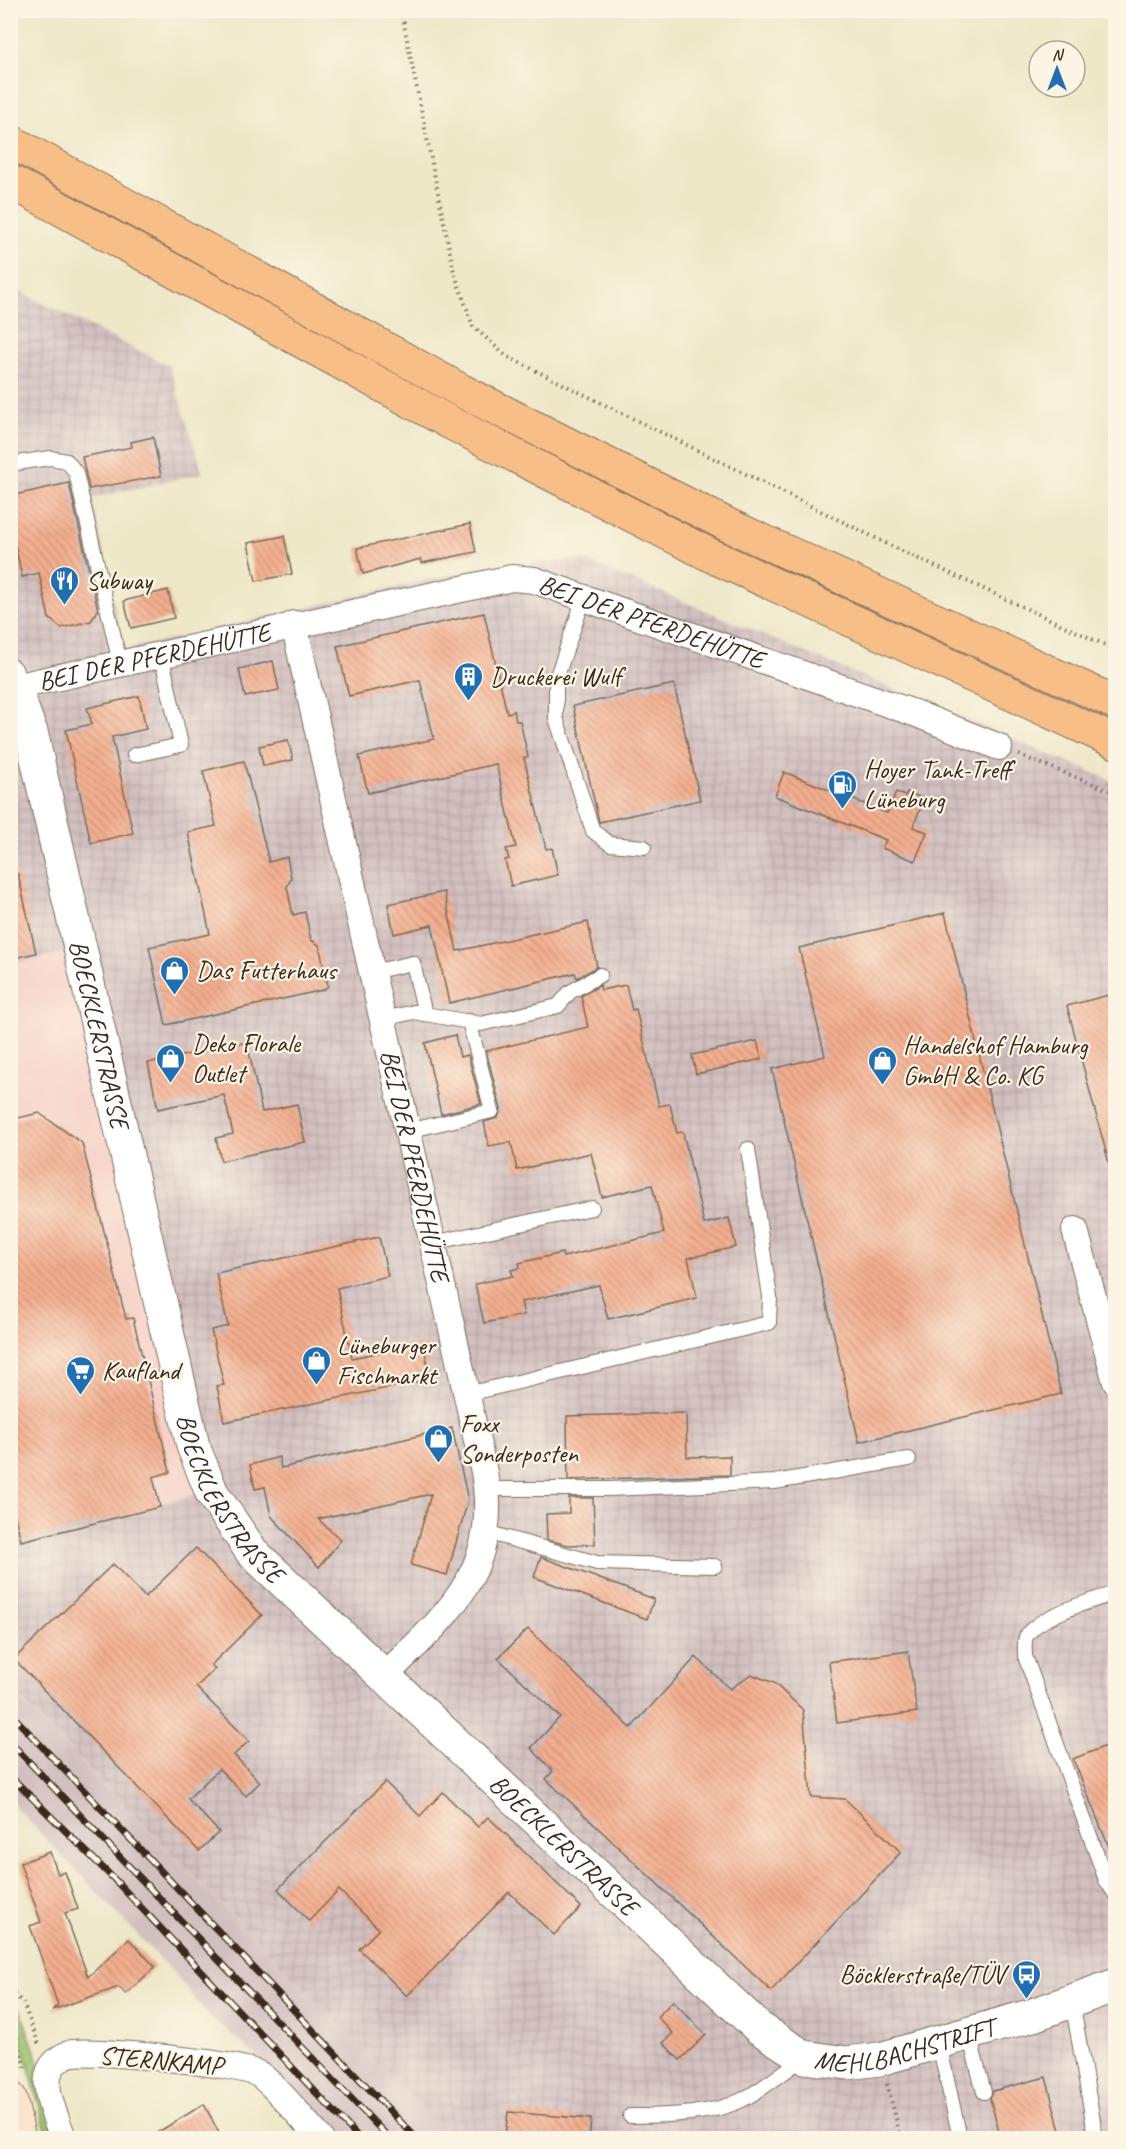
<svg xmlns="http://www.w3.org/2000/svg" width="1126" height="2149" viewBox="0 0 1126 2149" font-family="Caveat,sans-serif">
<defs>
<pattern id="industrial-grid" width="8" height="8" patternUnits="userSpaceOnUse" patternTransform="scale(1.5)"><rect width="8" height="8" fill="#d2bfc0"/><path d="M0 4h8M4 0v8" fill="none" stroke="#b5a4a5"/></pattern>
<pattern id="grass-tufts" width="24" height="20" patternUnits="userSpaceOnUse" patternTransform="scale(1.5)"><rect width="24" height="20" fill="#9bc470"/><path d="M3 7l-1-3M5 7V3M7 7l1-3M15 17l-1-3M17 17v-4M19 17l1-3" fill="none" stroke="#809f5b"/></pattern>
<pattern id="building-back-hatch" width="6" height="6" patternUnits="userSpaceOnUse" patternTransform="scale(1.5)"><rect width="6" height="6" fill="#f4af90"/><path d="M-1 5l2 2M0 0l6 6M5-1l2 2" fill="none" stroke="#c78f75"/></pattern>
</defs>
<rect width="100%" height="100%" fill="#fcf5e5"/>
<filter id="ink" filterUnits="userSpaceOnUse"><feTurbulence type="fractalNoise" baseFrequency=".0167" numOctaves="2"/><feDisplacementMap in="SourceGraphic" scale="12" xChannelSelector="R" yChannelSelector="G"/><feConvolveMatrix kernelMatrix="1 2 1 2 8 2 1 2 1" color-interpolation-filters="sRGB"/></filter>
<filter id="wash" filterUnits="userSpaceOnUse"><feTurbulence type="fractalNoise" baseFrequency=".008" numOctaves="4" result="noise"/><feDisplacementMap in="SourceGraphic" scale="24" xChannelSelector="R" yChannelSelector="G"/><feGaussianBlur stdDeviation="1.35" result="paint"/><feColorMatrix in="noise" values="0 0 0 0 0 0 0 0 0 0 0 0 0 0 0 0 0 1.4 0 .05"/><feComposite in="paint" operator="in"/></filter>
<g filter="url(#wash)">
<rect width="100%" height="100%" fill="#eee7c8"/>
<path fill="#f7d1c8" d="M 67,952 L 198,1494 L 11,1542 L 11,964 Z"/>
<path fill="url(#industrial-grid)" d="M 10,287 L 169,366 L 203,473 L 92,498 L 124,650 L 489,566 L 584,560 L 1115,782 L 1115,2138 L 451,2138 L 11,1690 L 11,1542 L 197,1494 L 67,952 L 11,964 Z"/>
<path fill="#d2bfc0" d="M 10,1690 L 451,2138 L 335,2138 L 243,2044 L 206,2013 L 172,1971 L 11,1802 Z"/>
<path fill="url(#grass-tufts)" stroke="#6b7747" stroke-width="1.5" d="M 10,1998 L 21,2012 L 39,2063 L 36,2076 L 55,2138 L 48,2138 Z"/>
<g id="blocks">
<g fill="url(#building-back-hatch)">
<path d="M 153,437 L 161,476 L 89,489 L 82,457 L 132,447 L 131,442 Z"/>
<path d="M 69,483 L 98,610 L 91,621 L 61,628 L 49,618 L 39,573 L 22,577 L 10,520 L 10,496 Z"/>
<path d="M 470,524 L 476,552 L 422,563 L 421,559 L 363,574 L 357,548 Z"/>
<path d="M 284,536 L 292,574 L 256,581 L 248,543 Z"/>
<path d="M 168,590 L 174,618 L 131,628 L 124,601 Z"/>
<path d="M 484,613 L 507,713 L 514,711 L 516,721 L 520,721 L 528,757 L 524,758 L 546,849 L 552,848 L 558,875 L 511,886 L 505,860 L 509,859 L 506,849 L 516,847 L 496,764 L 368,793 L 359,756 L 434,739 L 420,680 L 349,696 L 337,646 Z"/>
<path d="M 273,661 L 279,690 L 245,697 L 239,669 Z"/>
<path d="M 674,684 L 700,800 L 599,822 L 573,706 Z"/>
<path d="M 139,696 L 146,729 L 112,737 L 133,833 L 91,843 L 66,730 L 92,724 L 87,708 Z"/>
<path d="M 288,740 L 293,760 L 263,766 L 259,746 Z"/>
<path d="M 244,761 L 269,862 L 287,857 L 291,878 L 287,887 L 293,915 L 305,912 L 311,940 L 319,945 L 328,986 L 323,990 L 166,1025 L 149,947 L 210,934 L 188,832 L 216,826 L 203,771 Z"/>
<path d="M 784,772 L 887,813 L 896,792 L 905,796 L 907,792 L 924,799 L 913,827 L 927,832 L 915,861 L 882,848 L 886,840 L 775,796 Z"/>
<path d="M 18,874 L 36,953 L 10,959 L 10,875 Z"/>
<path d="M 444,892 L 457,951 L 588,922 L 597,967 L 577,978 L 575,973 L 449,1003 L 432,925 L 394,934 L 388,904 Z"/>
<path d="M 945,913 L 1061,1394 L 859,1442 L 772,1069 L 825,1056 L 799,948 Z"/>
<path d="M 600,985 L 601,990 L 626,985 L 632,1010 L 636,1009 L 659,1106 L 670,1104 L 677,1133 L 683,1132 L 704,1224 L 729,1218 L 736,1247 L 688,1258 L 697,1298 L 608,1319 L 599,1285 L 521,1302 L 524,1315 L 484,1323 L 475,1284 L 513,1276 L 511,1270 L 520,1268 L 519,1263 L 562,1253 L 563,1257 L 664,1233 L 652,1185 L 602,1197 L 591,1153 L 517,1170 L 511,1142 L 489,1146 L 484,1122 L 498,1118 L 501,1109 L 486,1051 L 588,1027 L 581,996 Z"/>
<path d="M 1116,993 L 1116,1166 L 1110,1167 L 1067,1006 Z"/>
<path d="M 455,1035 L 460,1057 L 468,1055 L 481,1104 L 441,1114 L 425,1043 Z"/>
<path d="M 757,1041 L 762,1059 L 696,1074 L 692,1055 Z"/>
<path d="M 247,1042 L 262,1112 L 297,1104 L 305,1142 L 221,1161 L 216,1138 L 233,1134 L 224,1095 L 158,1109 L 148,1063 Z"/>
<path d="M 39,1113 L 82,1143 L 126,1319 L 133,1318 L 170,1472 L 153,1477 L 160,1507 L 21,1541 L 14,1512 L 10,1512 L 10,1120 Z"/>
<path d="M 379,1237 L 388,1276 L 337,1288 L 352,1358 L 423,1343 L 431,1379 L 224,1422 L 217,1386 L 224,1385 L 211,1330 L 228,1326 L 216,1273 Z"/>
<path d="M 686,1413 L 687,1457 L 730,1456 L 730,1475 L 568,1480 L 567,1416 Z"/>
<path d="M 452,1428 L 468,1500 L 447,1575 L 411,1565 L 431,1494 L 318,1519 L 341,1540 L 319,1567 L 271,1516 L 265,1487 L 255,1489 L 250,1465 L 279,1457 L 281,1468 Z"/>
<path d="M 569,1498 L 593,1498 L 595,1544 L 568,1545 L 547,1540 L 546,1514 L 569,1513 Z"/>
<path d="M 196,1548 L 262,1615 L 211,1665 L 215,1669 L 196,1687 L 249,1741 L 234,1755 L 260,1782 L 246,1796 L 219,1769 L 188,1799 L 219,1832 L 199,1851 L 14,1659 L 113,1564 L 145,1597 Z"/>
<path d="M 541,1557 L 654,1599 L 647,1619 L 534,1577 Z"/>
<path d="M 528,1629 L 631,1728 L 696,1657 L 730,1689 L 751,1674 L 774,1683 L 803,1710 L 811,1797 L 845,1799 L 901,1852 L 771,1991 L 546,1779 L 553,1771 L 531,1748 L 560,1717 L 498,1658 Z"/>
<path d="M 908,1651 L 917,1712 L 837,1723 L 829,1662 Z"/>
<path d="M 1116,1742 L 1116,1862 L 1115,1862 L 1073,1759 Z"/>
<path d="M 385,1782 L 420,1816 L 443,1792 L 478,1827 L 488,1817 L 581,1907 L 554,1935 L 509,1892 L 407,1996 L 359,1949 L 379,1929 L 339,1890 L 309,1921 L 278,1889 Z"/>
<path d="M 50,1852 L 58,1874 L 65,1872 L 78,1909 L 65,1913 L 88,1977 L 129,1939 L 155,1967 L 126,1994 L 119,1987 L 52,2010 L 58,2005 L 30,1926 L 41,1922 L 20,1863 Z"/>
<path d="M 673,2001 L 706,2035 L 680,2060 L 663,2043 L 673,2033 L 657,2017 Z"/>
<path d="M 1046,2077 L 1062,2139 L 1001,2139 L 990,2099 L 993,2091 Z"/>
<path d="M 204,2104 L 222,2139 L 147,2139 L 173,2123 Z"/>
<path d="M 508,2112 L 591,2119 L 589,2139 L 515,2139 L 505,2136 Z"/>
</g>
</g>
</g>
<g filter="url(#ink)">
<use href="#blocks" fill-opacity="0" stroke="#7a6c5a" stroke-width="1.5"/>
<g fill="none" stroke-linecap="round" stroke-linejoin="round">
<defs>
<g id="service">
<path d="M 10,464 L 50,458 L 67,461 L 76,473 L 120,663"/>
<path d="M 584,598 L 556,679 L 556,718 L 593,831 L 610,844 L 644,847"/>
<path d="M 134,755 L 181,745 L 161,654"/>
<path d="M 372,972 L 413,963 L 425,1014"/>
<path d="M 383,1019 L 414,1012 L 481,1024 L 558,1006 L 570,992 L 600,975"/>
<path d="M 408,1131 L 492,1111 L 469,1021"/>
<path d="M 433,1243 L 592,1208"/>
<path d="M 467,1394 L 769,1323 L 770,1297 L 748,1149"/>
<path d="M 487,1489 L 609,1489 L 775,1482 L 909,1459"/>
<path d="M 486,1532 L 597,1563 L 715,1566"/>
<path d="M 1116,1593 C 1094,1600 1036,1616 1026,1637 C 1024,1642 1025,1650 1025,1656 L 1106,1880 L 1116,1895"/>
<path d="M 1072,2001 L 1093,2121 L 1094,2138"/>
<path d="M 969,2035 L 984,2092"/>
<path d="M 939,2044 L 960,2138"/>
<path d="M 630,2116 C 664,2116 719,2115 749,2096 C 768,2085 785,2071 803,2058"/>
</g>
<g id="minor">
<path id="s1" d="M 294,624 L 484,1472 C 501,1571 448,1614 383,1677"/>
<path id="s2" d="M 10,672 L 14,687 L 512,578 L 534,580 L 584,598 L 914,713 L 999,747"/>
<path d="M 1075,1230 L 1116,1382"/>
<path d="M 63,2138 C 57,2119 40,2087 51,2068 C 56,2060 65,2054 73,2053 C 97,2050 244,2063 260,2075 C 279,2089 303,2120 320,2138"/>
</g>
<g id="tertiary">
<path id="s3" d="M 10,687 L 14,687 L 31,732 L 193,1446 L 212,1493 L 252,1552 L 759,2028 L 804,2057 L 847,2063 L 880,2059 L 1033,2015 L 1116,1985"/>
</g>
<path id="secondary" d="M 10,2098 L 19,2138"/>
<g id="motorway">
<path d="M 10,141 L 462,391 L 728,525 L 1116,703"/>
<path d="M 10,181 L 447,421 L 712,556 L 1116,742"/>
</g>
</defs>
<use href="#service" stroke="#7a6c5a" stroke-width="16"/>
<use href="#minor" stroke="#7a6c5a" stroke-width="28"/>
<use href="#tertiary" stroke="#7a6c5a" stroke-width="35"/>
<use href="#secondary" stroke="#7a6c5a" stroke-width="35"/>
<use href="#motorway" stroke="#7a6c5a" stroke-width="35"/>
<g stroke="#7a6c5a" stroke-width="4" stroke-dasharray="1.5 4.5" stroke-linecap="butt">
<path d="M 401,10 L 454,272 L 473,326 L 506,356 L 906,553 L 1116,650"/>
<path d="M 1019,755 L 1116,793"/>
<path d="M 10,1990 L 23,2003 L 40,2047"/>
<path d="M 10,2014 L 25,2068"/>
<path d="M 887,2084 L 901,2138"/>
</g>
<use href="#service" stroke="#fff" stroke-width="14"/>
<use href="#minor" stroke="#fff" stroke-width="26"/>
<use href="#tertiary" stroke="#fff" stroke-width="33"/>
<use href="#secondary" stroke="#fce5cf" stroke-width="33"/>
<use href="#motorway" stroke="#f7be88" stroke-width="33"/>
<defs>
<g id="rail">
<path d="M 10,1713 L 416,2138"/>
<path d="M 10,1742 L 389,2138"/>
<path d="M 10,1776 L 114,1879 L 359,2138"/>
</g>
</defs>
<use href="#rail" stroke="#3b2a1e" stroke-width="7"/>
<use href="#rail" stroke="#fcf5e5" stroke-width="4.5" stroke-dasharray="14" stroke-linecap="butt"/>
</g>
</g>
<defs>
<symbol id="restaurant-pin" viewBox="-11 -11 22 30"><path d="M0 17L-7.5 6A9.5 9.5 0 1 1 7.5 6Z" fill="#1f6fb2" stroke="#fcf5e5"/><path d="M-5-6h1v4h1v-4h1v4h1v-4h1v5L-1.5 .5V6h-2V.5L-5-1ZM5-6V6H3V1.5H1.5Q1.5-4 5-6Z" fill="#fff"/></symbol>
<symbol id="building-pin" viewBox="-11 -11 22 30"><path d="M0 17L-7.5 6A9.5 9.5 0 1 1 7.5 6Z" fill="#1f6fb2" stroke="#fcf5e5"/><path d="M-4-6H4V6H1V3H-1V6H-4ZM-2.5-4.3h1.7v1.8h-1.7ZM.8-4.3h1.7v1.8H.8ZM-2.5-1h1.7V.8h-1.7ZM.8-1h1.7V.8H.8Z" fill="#fff"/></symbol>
<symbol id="fuel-pin" viewBox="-11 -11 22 30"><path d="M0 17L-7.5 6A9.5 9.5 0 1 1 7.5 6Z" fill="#1f6fb2" stroke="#fcf5e5"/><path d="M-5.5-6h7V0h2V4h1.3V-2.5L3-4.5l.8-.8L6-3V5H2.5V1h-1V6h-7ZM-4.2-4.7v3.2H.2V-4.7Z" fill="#fff"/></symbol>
<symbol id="shop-pin" viewBox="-11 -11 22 30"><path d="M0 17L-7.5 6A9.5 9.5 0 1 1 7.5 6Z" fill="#1f6fb2" stroke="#fcf5e5"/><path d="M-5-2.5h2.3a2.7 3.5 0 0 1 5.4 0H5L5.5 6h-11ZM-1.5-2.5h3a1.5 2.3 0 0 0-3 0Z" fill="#fff"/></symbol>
<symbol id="supermarket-pin" viewBox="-11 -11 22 30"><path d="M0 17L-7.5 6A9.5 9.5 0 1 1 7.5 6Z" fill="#1f6fb2" stroke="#fcf5e5"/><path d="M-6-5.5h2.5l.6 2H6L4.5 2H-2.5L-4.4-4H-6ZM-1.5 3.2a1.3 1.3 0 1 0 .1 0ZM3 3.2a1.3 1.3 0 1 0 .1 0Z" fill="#fff"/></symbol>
<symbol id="bus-pin" viewBox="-11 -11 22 30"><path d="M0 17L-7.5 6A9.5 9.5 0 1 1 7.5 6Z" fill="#1f6fb2" stroke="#fcf5e5"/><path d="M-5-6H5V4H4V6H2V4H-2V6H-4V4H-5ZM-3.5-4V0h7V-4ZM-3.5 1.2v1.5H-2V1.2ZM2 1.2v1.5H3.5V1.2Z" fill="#fff"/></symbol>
</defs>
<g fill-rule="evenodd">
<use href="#restaurant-pin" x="48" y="564" width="33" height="45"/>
<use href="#building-pin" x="452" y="660" width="33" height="45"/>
<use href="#fuel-pin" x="826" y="768" width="33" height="45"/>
<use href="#shop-pin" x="158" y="954" width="33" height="45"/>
<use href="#shop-pin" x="154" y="1042" width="33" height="45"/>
<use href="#shop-pin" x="866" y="1044" width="33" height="45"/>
<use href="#shop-pin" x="300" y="1344" width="33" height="45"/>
<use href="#supermarket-pin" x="64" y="1354" width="33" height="45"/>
<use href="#shop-pin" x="422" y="1422" width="33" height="45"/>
<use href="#bus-pin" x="1010" y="1958" width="33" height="45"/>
</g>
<g text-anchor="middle" stroke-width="4.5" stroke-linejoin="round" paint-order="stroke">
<g font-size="26" fill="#3b2a1e" stroke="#fcf5e5" text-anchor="start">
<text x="86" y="589">Subway</text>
<text x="490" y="685">Druckerei Wulf</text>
<text x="864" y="778">Hoyer Tank-Treff<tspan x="864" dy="30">Lüneburg</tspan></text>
<text x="196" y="979">Das Futterhaus</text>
<text x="192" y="1052">Deko Florale<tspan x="192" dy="30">Outlet</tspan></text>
<text x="903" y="1054">Handelshof Hamburg<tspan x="903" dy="30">GmbH &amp; Co. KG</tspan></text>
<text x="337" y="1354">Lüneburger<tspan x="337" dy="30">Fischmarkt</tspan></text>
<text x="102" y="1379">Kaufland</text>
<text x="460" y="1432">Foxx<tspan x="460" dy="30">Sonderposten</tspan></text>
<text x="1005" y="1983" text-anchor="end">Böcklerstraße/TÜV</text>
</g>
<g font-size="26" fill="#3b2a1e" stroke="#fcf5e5">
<text dy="9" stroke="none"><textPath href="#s2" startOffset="672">BEI DER PFERDEHÜTTE</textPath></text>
<text dy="9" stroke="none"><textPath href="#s2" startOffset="159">BEI DER PFERDEHÜTTE</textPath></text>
<text dy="9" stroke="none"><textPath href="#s3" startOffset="362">BOECKLERSTRASSE</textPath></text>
<text dy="9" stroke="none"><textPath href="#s1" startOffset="555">BEI DER PFERDEHÜTTE</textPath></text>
<text dy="9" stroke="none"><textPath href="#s3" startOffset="848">BOECKLERSTRASSE</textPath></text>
<text dy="9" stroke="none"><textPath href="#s3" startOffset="1334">BOECKLERSTRASSE</textPath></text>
<text dy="9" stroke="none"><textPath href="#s3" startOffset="1758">MEHLBACHSTRIFT</textPath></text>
<text transform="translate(161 2060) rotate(5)" y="9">STERNKAMP</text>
</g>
</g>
<rect width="1126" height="2149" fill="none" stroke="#fcf5e5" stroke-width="36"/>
<g transform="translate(1057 69)"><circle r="28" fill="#fcf5e5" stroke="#afa495" stroke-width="1.5"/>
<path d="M0-4.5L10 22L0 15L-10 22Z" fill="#1f6fb2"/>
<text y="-9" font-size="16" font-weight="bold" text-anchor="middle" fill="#3b2a1e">N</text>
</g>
</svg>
